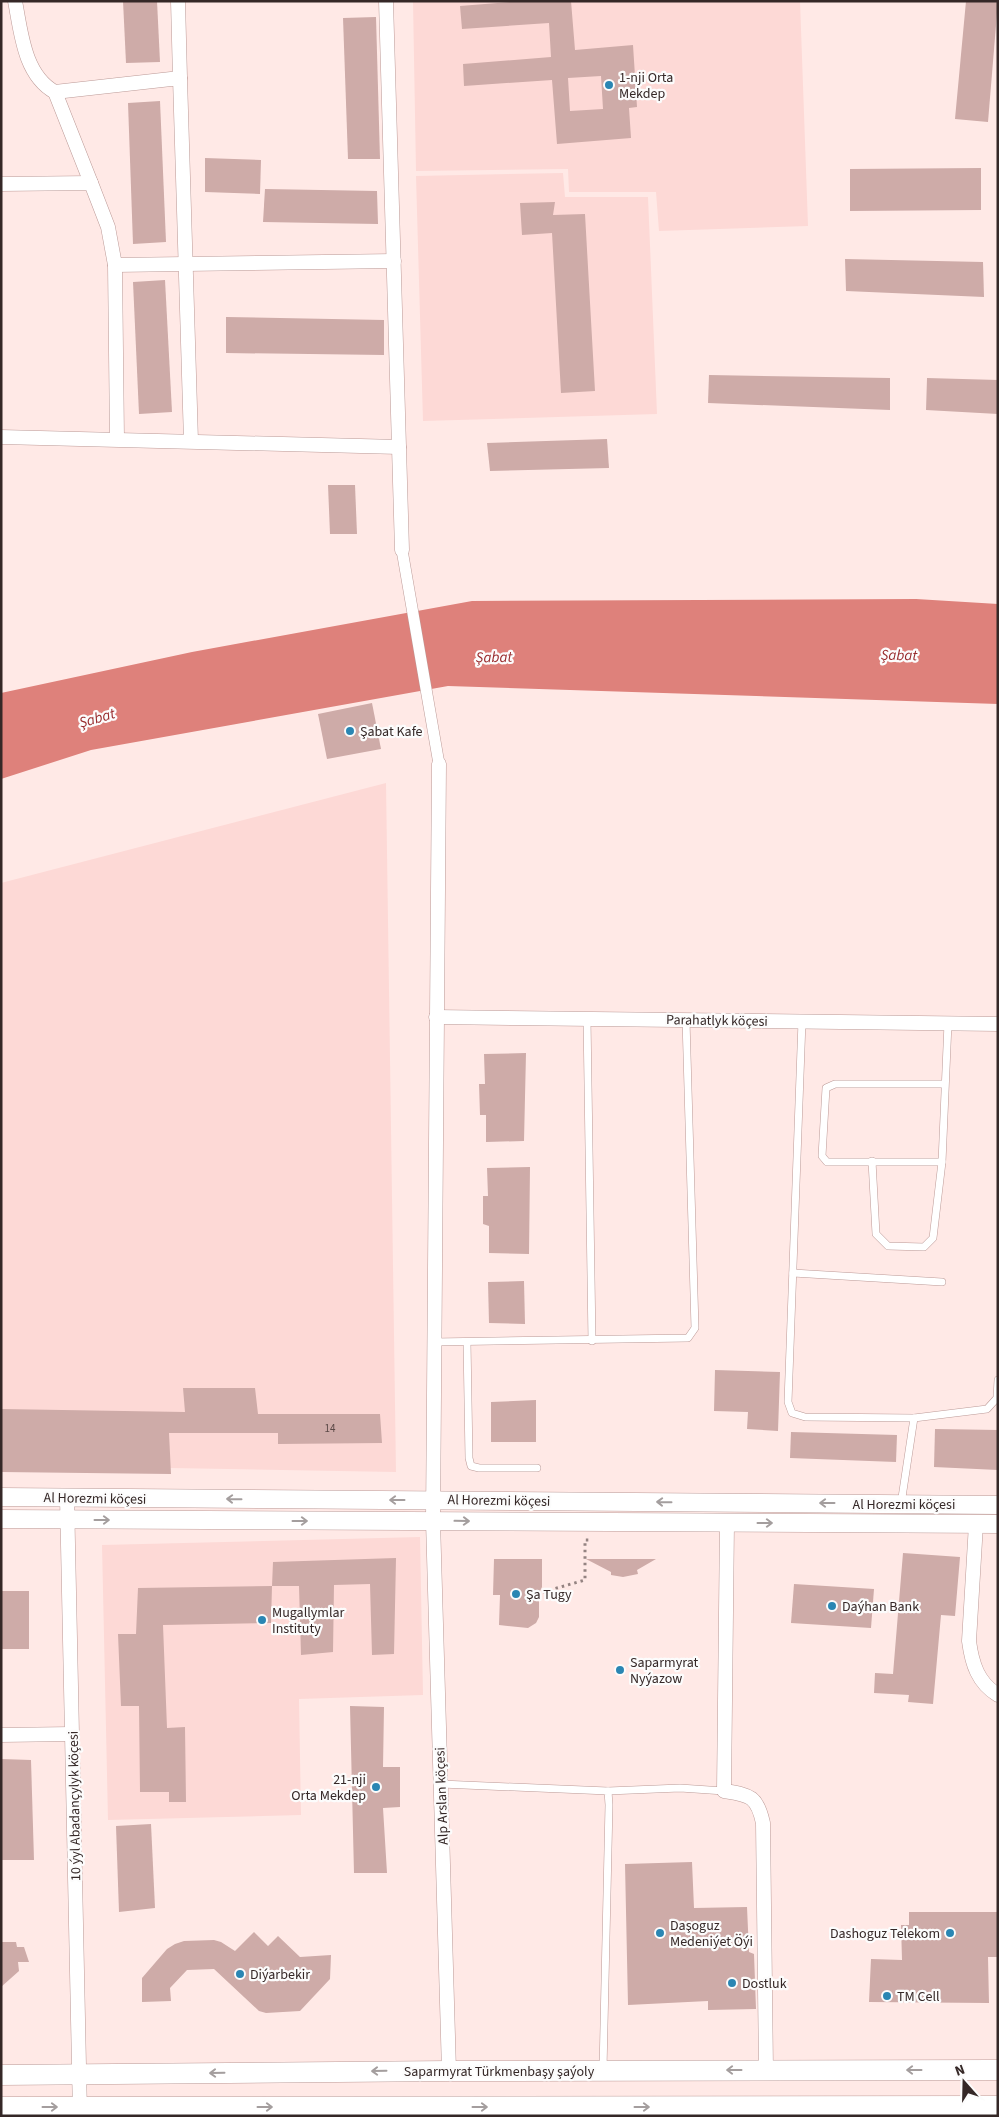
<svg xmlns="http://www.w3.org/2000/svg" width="999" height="2117" viewBox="0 0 999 2117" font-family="'Source Sans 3',sans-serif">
<rect width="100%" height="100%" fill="#ffe9e6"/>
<g fill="#fdd9d6">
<path d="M 413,1 L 800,1 L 808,226 L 659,231 L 656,192 L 569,192 L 568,169 L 416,171 Z"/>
<path d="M 563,173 L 565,197 L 648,197 L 657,414 L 423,421 L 416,176 Z"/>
<path d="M 386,783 L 396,1472 L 1,1465 L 1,883 Z"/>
<path d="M 420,1537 L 423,1695 L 299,1699 L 301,1815 L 108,1820 L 102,1545 Z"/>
</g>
<path fill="#de817b" d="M 916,599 L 998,604 L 998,704 L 448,686 L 91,750 L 1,779 L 1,693 L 192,652 L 472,601 Z"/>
<g fill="#ceaba8" fill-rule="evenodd">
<path d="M 123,1 L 157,1 L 160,62 L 126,63 Z"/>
<path d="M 521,1 L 571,1 L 575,50 L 633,45 L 637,107 L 629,108 L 631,138 L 557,144 L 552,80 L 464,86 L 463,64 L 551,57 L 549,23 L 462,29 L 460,6 ZM 601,76 L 603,109 L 570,111 L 568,78 Z"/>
<path d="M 966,1 L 998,1 L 988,122 L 955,119 Z"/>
<path d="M 376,17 L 380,159 L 348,159 L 343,18 Z"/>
<path d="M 160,101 L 166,242 L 133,244 L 128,103 Z"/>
<path d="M 205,158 L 261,160 L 260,194 L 205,192 Z"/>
<path d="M 981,168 L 981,210 L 850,211 L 850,169 Z"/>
<path d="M 265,189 L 377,191 L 378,224 L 263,222 Z"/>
<path d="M 555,202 L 553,215 L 585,214 L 595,391 L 561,393 L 552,233 L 522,235 L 520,203 Z"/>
<path d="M 845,259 L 983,262 L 984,297 L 846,291 Z"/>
<path d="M 165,280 L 172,412 L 139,414 L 133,282 Z"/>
<path d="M 226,317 L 384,320 L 384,355 L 226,353 Z"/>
<path d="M 709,375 L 890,378 L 890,410 L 708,403 Z"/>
<path d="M 927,378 L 998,380 L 998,414 L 926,410 Z"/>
<path d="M 607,439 L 609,468 L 490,471 L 487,443 Z"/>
<path d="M 328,485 L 355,485 L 357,534 L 330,534 Z"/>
<path d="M 372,703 L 381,749 L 327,759 L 318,714 Z"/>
<path d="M 526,1053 L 524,1141 L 486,1142 L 486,1115 L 480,1115 L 479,1084 L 485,1084 L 484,1054 Z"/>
<path d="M 530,1167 L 529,1254 L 489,1253 L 489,1226 L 483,1224 L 483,1196 L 488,1196 L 487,1168 Z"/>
<path d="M 524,1281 L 525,1324 L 489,1323 L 488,1282 Z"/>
<path d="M 715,1370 L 780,1372 L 778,1431 L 747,1429 L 748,1412 L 714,1411 Z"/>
<path d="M 183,1388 L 255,1388 L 258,1414 L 380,1414 L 382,1443 L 278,1444 L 278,1433 L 169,1433 L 171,1474 L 1,1472 L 1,1409 L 185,1412 Z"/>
<path d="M 536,1400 L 536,1442 L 491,1442 L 491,1402 Z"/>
<path d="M 935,1429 L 998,1430 L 998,1470 L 934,1467 Z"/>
<path d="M 791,1432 L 897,1435 L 896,1462 L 790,1458 Z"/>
<path d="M 903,1553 L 960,1557 L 955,1616 L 941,1615 L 933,1704 L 908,1702 L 909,1695 L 874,1693 L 875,1673 L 893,1674 Z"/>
<path d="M 396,1558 L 394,1654 L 372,1655 L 370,1584 L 334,1585 L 333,1652 L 301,1655 L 299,1586 L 272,1586 L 273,1562 Z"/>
<path d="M 494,1559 L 542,1559 L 542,1587 L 539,1593 L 539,1617 L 536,1623 L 528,1628 L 499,1625 L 500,1595 L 493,1595 Z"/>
<path d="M 586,1559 L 656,1559 L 637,1570 L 638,1574 L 623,1577 L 611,1575 L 611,1572 Z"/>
<path d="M 794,1584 L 874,1589 L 871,1628 L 791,1623 Z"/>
<path d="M 272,1586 L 271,1623 L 163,1625 L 167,1728 L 185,1727 L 186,1802 L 169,1802 L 169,1792 L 140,1792 L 139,1706 L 121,1706 L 118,1634 L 136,1634 L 138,1588 Z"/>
<rect x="1" y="1591" width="28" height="58"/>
<path d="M 350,1706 L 384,1707 L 383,1767 L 400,1767 L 400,1807 L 383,1808 L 387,1873 L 354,1873 Z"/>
<path d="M 1,1759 L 31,1760 L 34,1860 L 1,1860 Z"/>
<path d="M 151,1824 L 155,1908 L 119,1912 L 116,1826 Z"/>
<path d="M 692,1862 L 694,1908 L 747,1907 L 749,1952 L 754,1954 L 756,2009 L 708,2010 L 708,2001 L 628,2005 L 625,1864 Z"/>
<path d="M 909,1912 L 998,1912 L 998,1957 L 988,1957 L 989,2003 L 869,2002 L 871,1959 L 902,1960 L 901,1925 L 909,1925 Z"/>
<path d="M 254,1932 L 268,1946 L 278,1936 L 300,1957 L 331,1955 L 330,1979 L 300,2011 L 266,2013 L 259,2011 L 214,1969 L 187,1970 L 170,1988 L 171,2001 L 142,2002 L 142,1978 L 167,1949 L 175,1944 L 184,1941 L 214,1940 L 221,1942 L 235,1951 Z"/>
<path d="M 1,1942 L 16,1942 L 17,1947 L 24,1947 L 29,1962 L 18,1962 L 19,1971 L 1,1987 Z"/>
</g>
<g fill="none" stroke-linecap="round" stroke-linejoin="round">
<defs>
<g id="service">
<path d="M 587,1019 L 592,1341"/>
<path d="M 802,1021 L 788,1402 L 792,1413 L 805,1417 L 914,1418"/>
<path d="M 945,1084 L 835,1084 L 826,1088 L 822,1156 L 827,1162 L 942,1162 L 948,1023"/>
<path d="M 872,1161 L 876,1234 L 888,1246 L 924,1247 L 933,1238 L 942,1162"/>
<path d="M 793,1273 L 942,1282"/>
<path d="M 434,1342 L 688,1338 L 695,1328 L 686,1020"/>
<path d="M 467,1342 L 469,1458 L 471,1466 L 479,1468 L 537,1468"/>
<path d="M 901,1504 L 914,1418 L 987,1409 L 997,1398 L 998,1380"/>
<path d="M 441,1784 L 608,1791 L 609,1805 L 603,2070"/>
<path d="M 608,1791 L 680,1788 L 724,1791"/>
</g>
<path id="pedestrian" d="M 402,550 L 439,764"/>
<g id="minor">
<path d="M 15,1 C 21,32 24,75 55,92 L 180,78 L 191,441"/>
<path d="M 178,1 L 180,78"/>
<path d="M 386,1 L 402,550"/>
<path d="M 55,92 L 91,183"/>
<path d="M 1,184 L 91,183 L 108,227 L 115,265 L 394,261"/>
<path d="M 115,265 L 117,439"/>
<path d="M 1,437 L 399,447"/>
<path d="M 439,764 L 433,1521 L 449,2071"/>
<path d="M 436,1017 L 998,1024"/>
<path d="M 67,1497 L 80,2114"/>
<path d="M 727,1523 L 724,1791 C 749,1795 757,1795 763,1823 L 766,2070"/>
<path d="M 976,1524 L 969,1641 C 972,1664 978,1683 998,1695"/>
<path d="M 1,1735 L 72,1734"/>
</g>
<g id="tertiary">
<path d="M 1,1497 L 998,1505"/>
<path d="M 1,1519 L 998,1524"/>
</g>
<g id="secondary">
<path d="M 1,2075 L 449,2071 L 998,2070"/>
<path d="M 1,2107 L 998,2106"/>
</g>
</defs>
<use href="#service" stroke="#bc9a97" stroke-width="8"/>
<use href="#pedestrian" stroke="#bc9a97" stroke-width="12"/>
<use href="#minor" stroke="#bc9a97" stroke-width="15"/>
<use href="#tertiary" stroke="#bc9a97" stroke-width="19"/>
<use href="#secondary" stroke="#bc9a97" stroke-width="21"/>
<path stroke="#948381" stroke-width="3" stroke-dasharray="2.5 4" stroke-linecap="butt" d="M 543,1592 L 585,1580 L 585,1540 L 589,1540"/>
<use href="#service" stroke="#fff" stroke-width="7"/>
<use href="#pedestrian" stroke="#fff" stroke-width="11"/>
<use href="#minor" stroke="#fff" stroke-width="14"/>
<use href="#tertiary" stroke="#fff" stroke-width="18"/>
<use href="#secondary" stroke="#fff" stroke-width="20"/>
</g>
<defs><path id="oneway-shaft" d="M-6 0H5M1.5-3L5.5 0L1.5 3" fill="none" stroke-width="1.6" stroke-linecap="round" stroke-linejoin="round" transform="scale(1.25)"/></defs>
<g stroke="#a49e9e">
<use href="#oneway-shaft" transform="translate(234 1499) rotate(-179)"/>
<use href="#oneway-shaft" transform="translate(397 1500) rotate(-180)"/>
<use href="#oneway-shaft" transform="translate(664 1502) rotate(-179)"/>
<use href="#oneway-shaft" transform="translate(827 1503) rotate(-180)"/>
<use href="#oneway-shaft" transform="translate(102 1520)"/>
<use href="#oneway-shaft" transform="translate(300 1521)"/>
<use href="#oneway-shaft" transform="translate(462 1521) rotate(1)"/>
<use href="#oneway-shaft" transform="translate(765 1523)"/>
<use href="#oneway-shaft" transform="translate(734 2070) rotate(180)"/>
<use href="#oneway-shaft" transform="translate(914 2070) rotate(180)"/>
<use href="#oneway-shaft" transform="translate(379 2071) rotate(179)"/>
<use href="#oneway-shaft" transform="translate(217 2073) rotate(179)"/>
<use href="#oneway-shaft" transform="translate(50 2107)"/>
<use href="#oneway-shaft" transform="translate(265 2107)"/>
<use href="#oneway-shaft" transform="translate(480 2107)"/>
<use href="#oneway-shaft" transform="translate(642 2107)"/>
</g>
<g fill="#2a86b3" stroke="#fcfcfc" stroke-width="2">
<circle cx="609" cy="85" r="5"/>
<circle cx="350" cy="731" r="5"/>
<circle cx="516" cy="1594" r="5"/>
<circle cx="832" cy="1606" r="5"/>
<circle cx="262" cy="1620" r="5"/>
<circle cx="620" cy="1670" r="5"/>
<circle cx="376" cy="1787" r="5"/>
<circle cx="660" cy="1933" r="5"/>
<circle cx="950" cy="1933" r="5"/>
<circle cx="240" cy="1974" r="5"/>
<circle cx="732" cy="1983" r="5"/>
<circle cx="887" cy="1996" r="5"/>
</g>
<g text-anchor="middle" stroke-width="4.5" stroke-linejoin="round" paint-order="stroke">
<g font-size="11" fill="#5b4947">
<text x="330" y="1432">14</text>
</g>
<g font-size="14" fill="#352827" stroke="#fcfcfc" text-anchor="start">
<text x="619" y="82">1-nji Orta<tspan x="619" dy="16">Mekdep</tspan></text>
<text x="360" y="736">Şabat Kafe</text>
<text x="526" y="1599">Şa Tugy</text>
<text x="842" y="1611">Daýhan Bank</text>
<text x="272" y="1617">Mugallymlar<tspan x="272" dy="16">Instituty</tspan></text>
<text x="630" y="1667">Saparmyrat<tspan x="630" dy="16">Nyýazow</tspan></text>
<text x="366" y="1784" text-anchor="end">21-nji<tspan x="366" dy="16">Orta Mekdep</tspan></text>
<text x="670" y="1930">Daşoguz<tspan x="670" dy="16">Medeniýet Öýi</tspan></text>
<text x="940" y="1938" text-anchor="end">Dashoguz Telekom</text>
<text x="250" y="1979">Diýarbekir</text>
<text x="742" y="1988">Dostluk</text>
<text x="897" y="2001">TM Cell</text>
</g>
<g font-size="14" fill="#352827" stroke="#fcfcfc">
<text transform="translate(717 1020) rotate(1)" y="5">Parahatlyk köçesi</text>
<text transform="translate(95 1498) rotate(1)" y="5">Al Horezmi köçesi</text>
<text transform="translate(499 1500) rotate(1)" y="5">Al Horezmi köçesi</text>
<text x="904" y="1509">Al Horezmi köçesi</text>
<text transform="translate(441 1796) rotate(-92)" y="5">Alp Arslan köçesi</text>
<text transform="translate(74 1806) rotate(-91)" y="5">10 ýyl Abadançylyk köçesi</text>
<text x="499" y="2076">Saparmyrat Türkmenbaşy şaýoly</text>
</g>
<g font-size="15" font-style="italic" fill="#982a2c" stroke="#fcfcfc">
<text transform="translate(899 655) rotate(1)" y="5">Şabat</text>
<text transform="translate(494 657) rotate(-1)" y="5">Şabat</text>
<text transform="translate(97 718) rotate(-16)" y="5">Şabat</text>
</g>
</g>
<rect width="999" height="2117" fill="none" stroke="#352827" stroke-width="5"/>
<g transform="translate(964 2082) rotate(340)" stroke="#fcfcfc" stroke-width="4" paint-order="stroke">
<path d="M0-4L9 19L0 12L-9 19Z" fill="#352827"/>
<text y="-8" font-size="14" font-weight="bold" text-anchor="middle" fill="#352827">N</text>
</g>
</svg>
